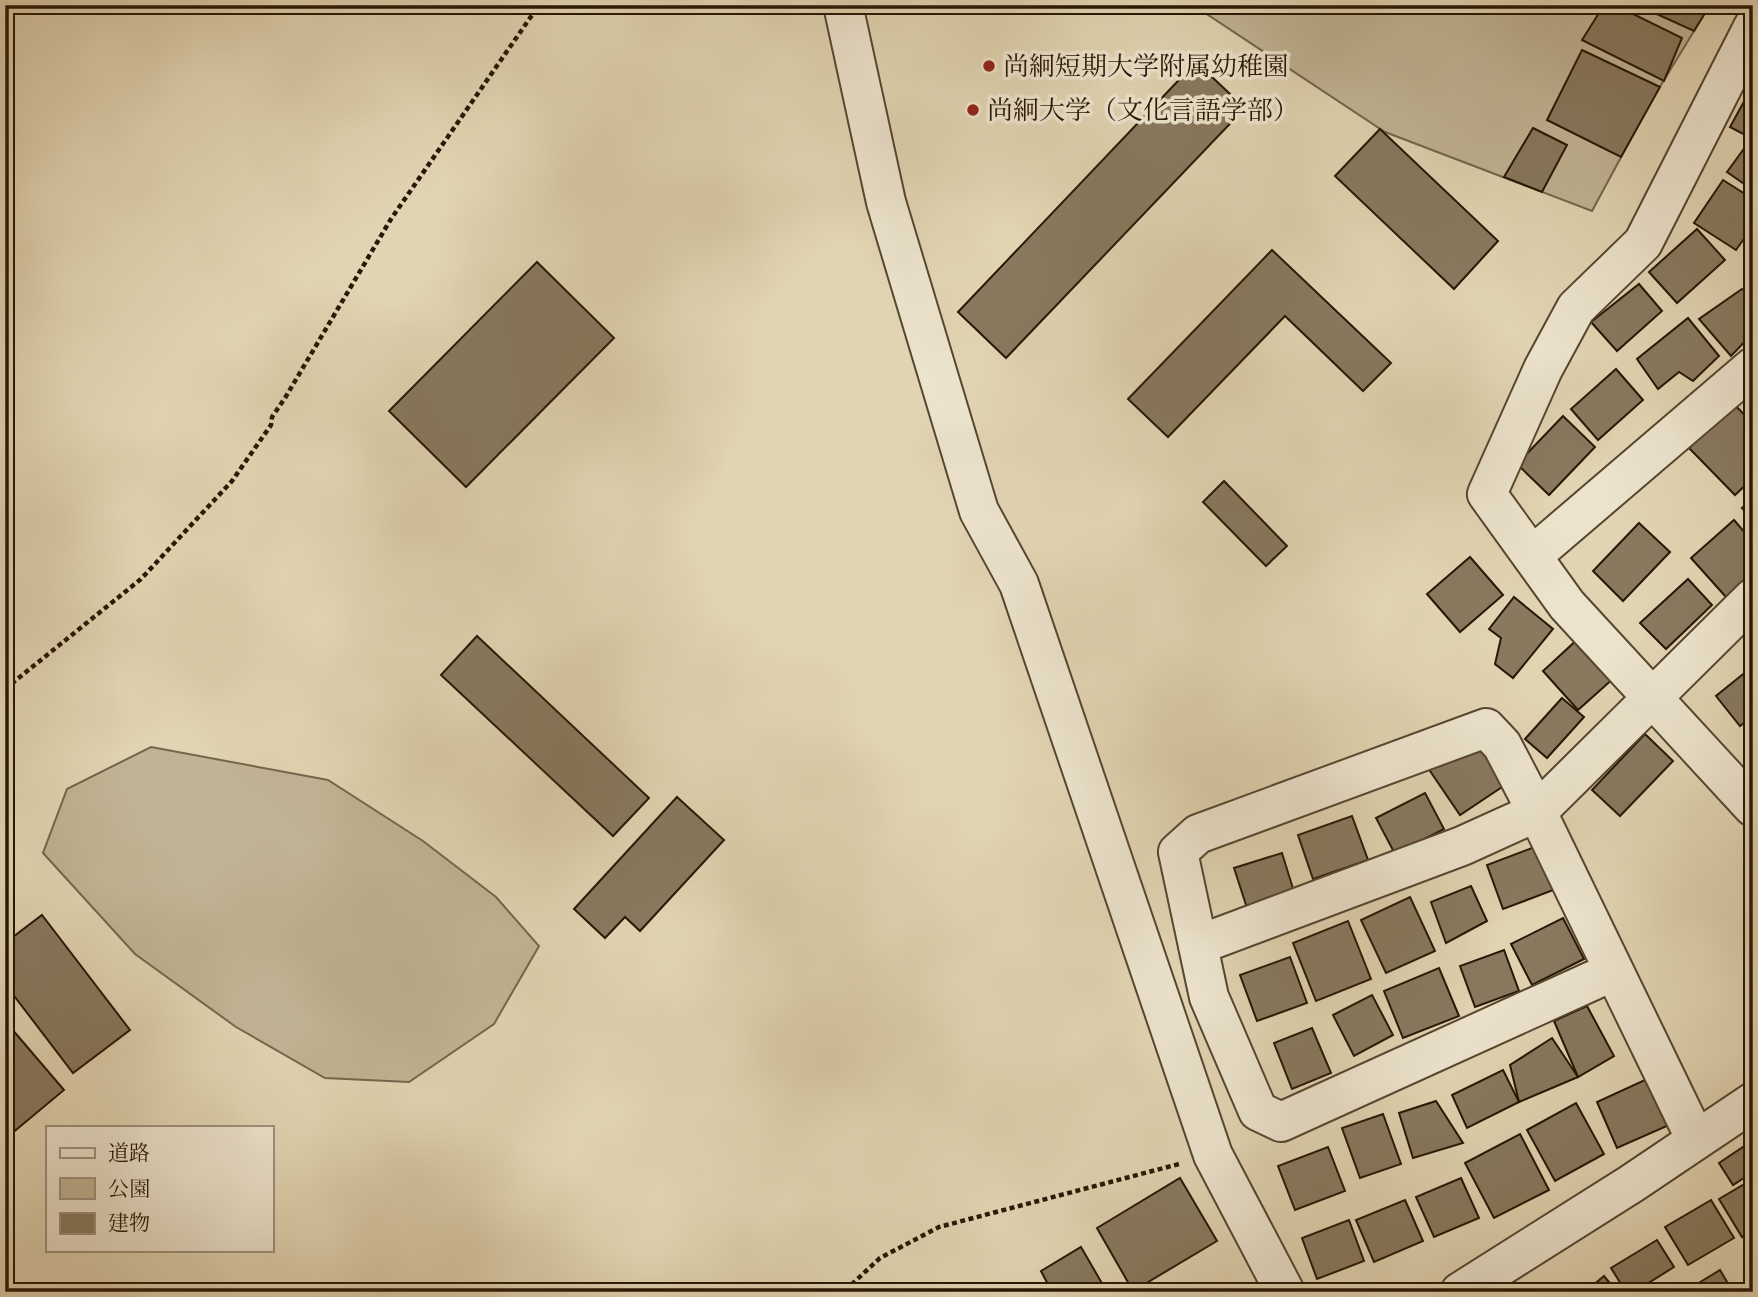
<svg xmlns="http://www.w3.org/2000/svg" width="1758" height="1297" viewBox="0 0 1758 1297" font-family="Vollkorn,'Noto Serif JP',serif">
<rect width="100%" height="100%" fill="#e1d4b2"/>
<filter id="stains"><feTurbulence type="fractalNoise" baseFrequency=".00286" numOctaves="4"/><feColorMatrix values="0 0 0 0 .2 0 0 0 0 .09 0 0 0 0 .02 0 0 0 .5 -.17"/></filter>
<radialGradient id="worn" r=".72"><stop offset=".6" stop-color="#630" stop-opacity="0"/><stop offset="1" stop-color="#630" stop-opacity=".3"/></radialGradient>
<g fill="#c1b495" stroke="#74664d" stroke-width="2">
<path d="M 1193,5 L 1710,5 L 1653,98 L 1592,211 L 1385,132 Z"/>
<path d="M 151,747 L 328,780 L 423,841 L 496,897 L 539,946 L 494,1024 L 409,1082 L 325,1078 L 236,1027 L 135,954 L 43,853 L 67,789 Z"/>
</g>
<g fill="#88795f" stroke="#271705" stroke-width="2">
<path d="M 1604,5 L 1615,5 L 1682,38 L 1664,81 L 1582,40 Z"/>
<path d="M 1637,5 L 1710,5 L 1694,31 Z"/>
<path d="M 1582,50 L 1660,87 L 1621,157 L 1547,120 Z"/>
<path d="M 1196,62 L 1245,108 L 1006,358 L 958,312 Z"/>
<path d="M 1753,85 L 1753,139 L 1730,127 Z"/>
<path d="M 1533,128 L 1567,145 L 1542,192 L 1504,177 Z"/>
<path d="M 1380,129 L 1498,241 L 1454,289 L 1335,176 Z"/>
<path d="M 1751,139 L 1753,140 L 1753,190 L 1727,172 Z"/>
<path d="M 1723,180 L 1753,199 L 1753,226 L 1736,250 L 1694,223 Z"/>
<path d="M 1697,229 L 1725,260 L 1677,303 L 1649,272 Z"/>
<path d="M 1272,250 L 1391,363 L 1363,391 L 1285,316 L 1168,437 L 1128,399 Z"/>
<path d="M 537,262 L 614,338 L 466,487 L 389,411 Z"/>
<path d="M 1639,284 L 1662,311 L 1617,351 L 1591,322 Z"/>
<path d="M 1742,289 L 1753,298 L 1753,333 L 1731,356 L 1699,319 Z"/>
<path d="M 1688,318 L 1719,356 L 1693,381 L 1679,372 L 1658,389 L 1637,359 Z"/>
<path d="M 1616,369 L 1643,400 L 1598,440 L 1571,409 Z"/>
<path d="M 1734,404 L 1753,424 L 1753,478 L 1735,495 L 1689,448 Z"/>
<path d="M 1563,416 L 1595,447 L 1549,495 L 1517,464 Z"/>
<path d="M 1224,481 L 1287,546 L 1266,566 L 1203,502 Z"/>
<path d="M 1753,499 L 1753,521 L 1742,508 Z"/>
<path d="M 1734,520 L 1753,542 L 1753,574 L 1726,597 L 1691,558 Z"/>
<path d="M 1639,523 L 1670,552 L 1623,601 L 1593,571 Z"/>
<path d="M 1470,557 L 1503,595 L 1460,632 L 1427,594 Z"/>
<path d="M 1688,579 L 1712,605 L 1666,649 L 1640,623 Z"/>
<path d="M 1514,597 L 1553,629 L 1513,678 L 1495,664 L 1501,638 L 1489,629 Z"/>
<path d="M 477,636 L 649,798 L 613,836 L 441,675 Z"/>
<path d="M 1580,637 L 1615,677 L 1578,710 L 1543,671 Z"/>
<path d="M 1753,666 L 1753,716 L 1740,726 L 1716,696 Z"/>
<path d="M 1562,698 L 1584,717 L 1547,758 L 1525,739 Z"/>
<path d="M 1483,732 L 1514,779 L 1460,815 L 1428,768 Z"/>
<path d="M 1645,734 L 1673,761 L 1620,816 L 1592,790 Z"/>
<path d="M 1425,793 L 1444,829 L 1395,854 L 1376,818 Z"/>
<path d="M 677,797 L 724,840 L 640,931 L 625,917 L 605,938 L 574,909 Z"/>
<path d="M 1352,816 L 1368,860 L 1313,879 L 1298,835 Z"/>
<path d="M 1540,845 L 1556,889 L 1503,909 L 1487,865 Z"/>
<path d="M 1282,853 L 1295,895 L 1248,911 L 1234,868 Z"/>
<path d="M 1471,886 L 1487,921 L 1446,943 L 1431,902 Z"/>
<path d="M 1410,897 L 1435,951 L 1386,973 L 1361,920 Z"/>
<path d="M 42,915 L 130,1030 L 73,1073 L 5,984 L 5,943 Z"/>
<path d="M 1563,918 L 1584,959 L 1532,985 L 1511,944 Z"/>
<path d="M 1348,921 L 1371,979 L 1316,1001 L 1293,943 Z"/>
<path d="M 1504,950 L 1519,991 L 1475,1007 L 1460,966 Z"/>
<path d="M 1290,957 L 1307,1003 L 1257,1021 L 1240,975 Z"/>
<path d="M 1439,968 L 1459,1016 L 1403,1038 L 1384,991 Z"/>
<path d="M 1372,995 L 1393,1035 L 1354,1056 L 1333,1015 Z"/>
<path d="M 1587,1006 L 1614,1056 L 1578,1077 L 1554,1021 Z"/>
<path d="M 5,1021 L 64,1090 L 5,1139 Z"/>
<path d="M 1312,1028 L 1331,1073 L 1292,1089 L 1274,1043 Z"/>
<path d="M 1552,1038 L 1578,1077 L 1519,1102 L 1510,1065 Z"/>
<path d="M 1503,1070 L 1519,1102 L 1467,1128 L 1452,1095 Z"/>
<path d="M 1647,1079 L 1669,1125 L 1617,1148 L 1597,1102 Z"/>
<path d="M 1436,1101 L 1463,1143 L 1413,1158 L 1399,1113 Z"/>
<path d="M 1576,1103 L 1604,1154 L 1555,1181 L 1527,1130 Z"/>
<path d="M 1383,1114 L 1401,1164 L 1360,1178 L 1342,1128 Z"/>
<path d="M 1520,1134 L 1549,1190 L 1494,1218 L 1465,1163 Z"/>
<path d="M 1328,1147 L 1345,1191 L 1295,1210 L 1278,1166 Z"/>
<path d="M 1743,1147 L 1753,1163 L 1753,1172 L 1733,1185 L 1719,1163 Z"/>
<path d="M 1180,1178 L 1217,1241 L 1133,1291 L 1097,1228 Z"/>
<path d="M 1461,1178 L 1479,1218 L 1434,1237 L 1416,1197 Z"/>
<path d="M 1753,1179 L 1753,1230 L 1742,1237 L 1719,1199 Z"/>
<path d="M 1405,1200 L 1423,1241 L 1374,1262 L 1356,1220 Z"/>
<path d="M 1711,1200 L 1734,1238 L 1688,1265 L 1665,1227 Z"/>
<path d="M 1349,1220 L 1364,1261 L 1317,1279 L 1302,1238 Z"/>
<path d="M 1657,1240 L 1674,1267 L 1634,1292 L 1626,1292 L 1611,1268 Z"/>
<path d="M 1081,1247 L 1107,1292 L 1052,1292 L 1041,1271 Z"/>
<path d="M 1720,1270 L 1733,1292 L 1684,1292 Z"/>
<path d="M 1604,1276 L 1617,1292 L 1585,1292 Z"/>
</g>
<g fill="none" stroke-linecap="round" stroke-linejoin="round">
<defs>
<g id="minor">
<path d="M 843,5 L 886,202 L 979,511 L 1019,584 L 1213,1155 L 1285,1292"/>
<path d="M 1753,27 L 1643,243 L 1576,308 L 1543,369 L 1487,494 L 1567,605 L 1753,807"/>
<path d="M 1532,556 L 1753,367"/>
<path d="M 1198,945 L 1462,846 L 1537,812 L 1753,598"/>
<path d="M 1614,971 L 1281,1122 L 1258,1111 L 1209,997 L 1178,852 L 1198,834 L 1486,728 L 1502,745 L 1537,812 L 1696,1140"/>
<path d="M 1460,1292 L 1631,1184 L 1753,1102"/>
</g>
</defs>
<use href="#minor" stroke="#564630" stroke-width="42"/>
<g stroke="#271705" stroke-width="4.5" stroke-dasharray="5 3.5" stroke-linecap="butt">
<path d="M 5,689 L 141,579 L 232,481 L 271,425 L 272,417 L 285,398 L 391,219 L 539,5"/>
<path d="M 848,1292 L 850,1286 L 880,1258 L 939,1227 L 1179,1164"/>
</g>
<use href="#minor" stroke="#ece3cd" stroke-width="38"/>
</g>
<g fill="#8f2418" stroke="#ece3cd" stroke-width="2.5">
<circle cx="989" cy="66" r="7"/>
<circle cx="973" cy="110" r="7"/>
</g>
<g text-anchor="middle" stroke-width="7" stroke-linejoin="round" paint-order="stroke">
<g font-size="26" fill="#271705" stroke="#ece3cd" text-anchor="start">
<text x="1003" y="75">尚絅短期大学附属幼稚園</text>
<text x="987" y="119">尚絅大学（文化言語学部）</text>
</g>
</g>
<rect width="1758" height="1297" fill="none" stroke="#e1d4b2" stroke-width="28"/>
<rect x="7" y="7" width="1744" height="1283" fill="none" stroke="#271705" stroke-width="3.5"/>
<rect x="14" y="14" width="1730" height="1269" fill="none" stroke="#271705" stroke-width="2"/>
<rect x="46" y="1126" width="228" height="126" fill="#ece3cd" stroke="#9d917d" stroke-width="2"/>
<rect x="60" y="1148" width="35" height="10" fill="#ece3cd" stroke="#9d917d" stroke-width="2"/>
<text x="108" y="1160" font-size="21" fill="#271705">道路</text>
<rect x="60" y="1178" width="35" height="21" fill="#c1b495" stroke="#9d917d" stroke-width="2"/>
<text x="108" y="1196" font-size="21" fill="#271705">公園</text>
<rect x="60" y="1213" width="35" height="21" fill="#88795f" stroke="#9d917d" stroke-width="2"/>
<text x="108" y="1230" font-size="21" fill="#271705">建物</text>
<rect width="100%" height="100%" filter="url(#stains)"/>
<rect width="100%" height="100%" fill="url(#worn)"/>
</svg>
